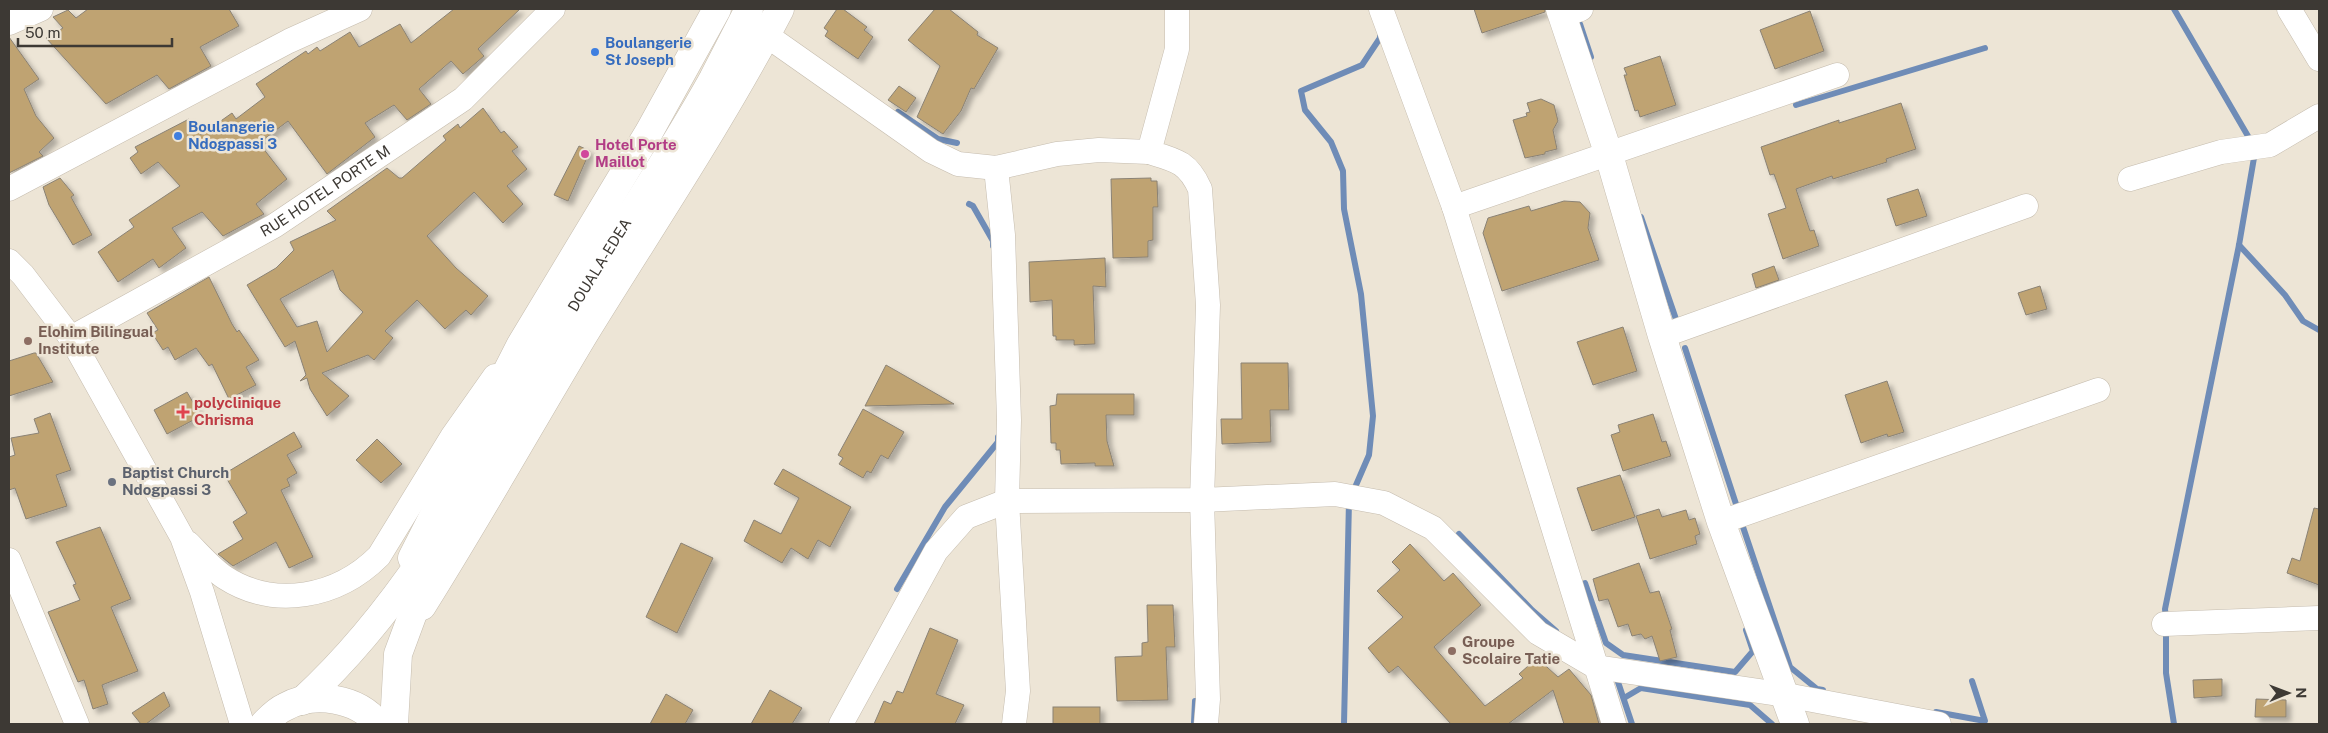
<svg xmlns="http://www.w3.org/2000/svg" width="2328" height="733" viewBox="0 0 2328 733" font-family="'Public Sans',sans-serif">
<defs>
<filter id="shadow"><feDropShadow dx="4.5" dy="4.5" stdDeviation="2.5" flood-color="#0004"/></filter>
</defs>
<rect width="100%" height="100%" fill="#ede5d6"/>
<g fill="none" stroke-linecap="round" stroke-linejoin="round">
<g stroke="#6f8cb7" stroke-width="6">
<path d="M 2174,9 L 2252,143"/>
<path d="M 1580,24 L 1591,57"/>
<path d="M 1796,105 L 1985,48"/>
<path d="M 898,112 L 938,139 L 957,143"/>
<path d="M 969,204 L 973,206 L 993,241 L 993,246"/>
<path d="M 1641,217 L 1678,325"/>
<path d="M 2239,245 L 2285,295 L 2303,321 L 2319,330"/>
<path d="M 1685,348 L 1736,504"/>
<path d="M 1353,492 L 1369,455 L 1373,416 L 1361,294 L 1344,209 L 1343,171 L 1331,142 L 1305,110 L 1301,91 L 1362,65 L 1380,38 L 1380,33"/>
<path d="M 1743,527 L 1790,667 L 1817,689 L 1823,690"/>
<path d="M 1459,534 L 1532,610 L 1556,631"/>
<path d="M 1585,583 L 1606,643 L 1623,655 L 1735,672 L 1753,651 L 1746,630"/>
<path d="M 897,589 L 945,507 L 998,442 L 998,437"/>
<path d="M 2166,619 L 2165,609 L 2239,245 L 2255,152"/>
<path d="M 2166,629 L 2166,673 L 2174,724"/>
<path d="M 1618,682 L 1632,724"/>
<path d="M 1624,698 L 1641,688 L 1750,705 L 1772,724"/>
<path d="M 1936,712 L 1985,721 L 1972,681"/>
<path d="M 1194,723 L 1195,701"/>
<path d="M 1344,724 L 1349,501"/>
</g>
</g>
<g fill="#bfa372" stroke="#8a8275" fill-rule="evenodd" filter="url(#shadow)">
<path d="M 88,9 L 229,9 L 239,26 L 200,47 L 211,66 L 169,89 L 157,75 L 106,104 L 46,38 L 63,28 L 53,17 L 68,10 L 76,18 Z"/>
<path d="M 454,9 L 520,9 L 478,49 L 484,56 L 463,74 L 451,61 L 419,89 L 431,104 L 407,120 L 394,105 L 365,123 L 375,137 L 327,174 L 288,121 L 259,143 L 287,179 L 256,204 L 264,214 L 223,236 L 202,212 L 172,228 L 186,248 L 159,268 L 153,259 L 118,282 L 98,252 L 134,227 L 129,220 L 180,186 L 158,162 L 141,174 L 130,158 L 138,152 L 135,147 L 189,119 L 201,135 L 232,113 L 236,119 L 265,97 L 256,84 L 306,51 L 308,54 L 317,47 L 320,51 L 350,32 L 359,47 L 400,24 L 411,43 Z"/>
<path d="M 837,9 L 843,9 L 867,27 L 864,30 L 873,37 L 858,59 L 825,36 L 828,31 L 824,28 Z"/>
<path d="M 935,9 L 949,9 L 978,32 L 977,35 L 998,48 L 974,89 L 971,88 L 961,111 L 943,134 L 917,117 L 940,66 L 908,40 Z"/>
<path d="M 1474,9 L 1545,9 L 1545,12 L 1482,33 Z"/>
<path d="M 1810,11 L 1824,51 L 1775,69 L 1760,30 Z"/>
<path d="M 9,37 L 39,79 L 24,89 L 36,116 L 54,138 L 39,152 L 43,156 L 9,173 Z"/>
<path d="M 1660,56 L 1676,105 L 1640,117 L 1638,110 L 1635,111 L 1624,75 L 1627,75 L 1624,68 Z"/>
<path d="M 899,86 L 916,98 L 906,112 L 888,100 Z"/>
<path d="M 1541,99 L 1554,105 L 1558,121 L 1553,130 L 1557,149 L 1545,152 L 1545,154 L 1525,158 L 1513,120 L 1527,116 L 1526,113 L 1530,112 L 1527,103 Z"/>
<path d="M 1901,103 L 1916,149 L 1886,159 L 1887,162 L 1833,179 L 1832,176 L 1796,189 L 1810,231 L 1814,230 L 1819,246 L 1783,259 L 1768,214 L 1786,208 L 1774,174 L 1770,175 L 1761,147 L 1839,120 L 1839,123 Z"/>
<path d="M 483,108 L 501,133 L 504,131 L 518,147 L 512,151 L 527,169 L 507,186 L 523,204 L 503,223 L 474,192 L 427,236 L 456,268 L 488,296 L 471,315 L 466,310 L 445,329 L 417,300 L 385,331 L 393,338 L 374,360 L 368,355 L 322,373 L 349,396 L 327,416 L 310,389 L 307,378 L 300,381 L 306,375 L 295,341 L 285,347 L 247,285 L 276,268 L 294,250 L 290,242 L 336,220 L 327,211 L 387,168 L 399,178 L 402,178 L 446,140 L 443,136 L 458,124 L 460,128 ZM 333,270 L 340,290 L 363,312 L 327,352 L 317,321 L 297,327 L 280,299 Z"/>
<path d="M 579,146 L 590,151 L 568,201 L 554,195 Z"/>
<path d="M 60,178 L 74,195 L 71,197 L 92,235 L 73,245 L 49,205 L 43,187 Z"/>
<path d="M 1151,178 L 1151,181 L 1157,181 L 1158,207 L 1153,207 L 1153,240 L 1148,241 L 1148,257 L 1113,258 L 1111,179 Z"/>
<path d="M 1918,189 L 1927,216 L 1896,226 L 1887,199 Z"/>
<path d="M 1564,201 L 1580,202 L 1590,213 L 1588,228 L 1599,260 L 1502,291 L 1483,233 L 1488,218 L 1529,206 L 1531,211 Z"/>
<path d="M 1105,258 L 1106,287 L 1093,286 L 1095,344 L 1074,345 L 1074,340 L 1056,340 L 1056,336 L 1053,336 L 1052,300 L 1030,302 L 1029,262 Z"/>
<path d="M 1774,266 L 1779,280 L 1756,288 L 1752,274 Z"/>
<path d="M 209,277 L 232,324 L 237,332 L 239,330 L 259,360 L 246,367 L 256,385 L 229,399 L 212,364 L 209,366 L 196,348 L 175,360 L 168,347 L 163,350 L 152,333 L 158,330 L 147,313 Z"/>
<path d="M 2040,286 L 2047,309 L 2026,315 L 2018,293 Z"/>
<path d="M 1623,327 L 1637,371 L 1593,385 L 1577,342 Z"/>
<path d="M 34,353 L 36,353 L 53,382 L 9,396 L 9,361 Z"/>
<path d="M 1241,363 L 1288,363 L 1289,410 L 1270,410 L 1271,442 L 1222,444 L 1221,419 L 1242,419 Z"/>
<path d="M 886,365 L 954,404 L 865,406 Z"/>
<path d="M 1887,381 L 1904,432 L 1888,437 L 1887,434 L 1861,443 L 1845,395 Z"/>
<path d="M 187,392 L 201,416 L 167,434 L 154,410 Z"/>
<path d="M 1057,394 L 1134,394 L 1134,415 L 1106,415 L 1107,441 L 1114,466 L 1095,466 L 1095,463 L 1061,464 L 1060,450 L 1056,450 L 1056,443 L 1051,443 L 1050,406 L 1056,405 Z"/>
<path d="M 863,409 L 904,432 L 888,459 L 881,455 L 871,473 L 867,471 L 863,478 L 839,464 L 843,458 L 838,455 Z"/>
<path d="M 50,413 L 71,470 L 56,475 L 67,506 L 26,519 L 15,488 L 9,490 L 9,457 L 15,455 L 11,438 L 39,433 L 34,419 Z"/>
<path d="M 1653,414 L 1662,442 L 1666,441 L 1671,456 L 1623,471 L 1611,435 L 1620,432 L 1618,425 Z"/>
<path d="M 294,432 L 302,447 L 287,455 L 297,473 L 287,479 L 290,486 L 281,490 L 313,557 L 289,568 L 276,542 L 233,566 L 218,554 L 243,539 L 233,522 L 247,513 L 224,474 Z"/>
<path d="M 377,439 L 402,464 L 381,483 L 356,460 Z"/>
<path d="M 783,469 L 851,507 L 830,547 L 818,540 L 808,559 L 791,548 L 782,563 L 744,541 L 754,520 L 781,534 L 799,498 L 774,484 Z"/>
<path d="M 1620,475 L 1635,517 L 1592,531 L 1577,488 Z"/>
<path d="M 2314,508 L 2319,509 L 2319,585 L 2287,573 L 2292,558 L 2300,561 Z"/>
<path d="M 1659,509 L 1662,517 L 1686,510 L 1689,520 L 1695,518 L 1700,534 L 1695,536 L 1697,544 L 1650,559 L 1636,516 Z"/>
<path d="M 100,527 L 131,599 L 111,607 L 138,671 L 102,685 L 108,704 L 93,709 L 84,680 L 78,682 L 48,612 L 80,600 L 73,585 L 76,584 L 56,542 Z"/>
<path d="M 681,543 L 713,558 L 677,633 L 646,617 Z"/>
<path d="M 1410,544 L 1444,581 L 1453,573 L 1481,605 L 1434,647 L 1485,706 L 1523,678 L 1519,674 L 1537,658 L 1558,677 L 1569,669 L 1591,695 L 1599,724 L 1564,724 L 1553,690 L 1508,724 L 1451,724 L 1398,666 L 1389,673 L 1368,648 L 1403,617 L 1377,591 L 1400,570 L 1392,562 Z"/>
<path d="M 1639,563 L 1650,593 L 1659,591 L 1672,629 L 1670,630 L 1677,657 L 1660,661 L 1652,636 L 1645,639 L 1641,634 L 1632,636 L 1628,624 L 1618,627 L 1608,599 L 1599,601 L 1593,579 Z"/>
<path d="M 1147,605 L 1173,605 L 1175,647 L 1166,647 L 1168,700 L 1117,701 L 1115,657 L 1142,656 L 1142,643 L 1148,642 Z"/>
<path d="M 930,628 L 958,640 L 936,694 L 964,705 L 955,724 L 874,724 L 884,701 L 891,704 L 897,691 L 903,693 Z"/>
<path d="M 2222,679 L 2222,696 L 2194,698 L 2193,680 Z"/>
<path d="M 770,690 L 802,708 L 792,724 L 751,724 Z"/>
<path d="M 164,692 L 170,706 L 146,724 L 141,724 L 132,713 Z"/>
<path d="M 666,694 L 693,710 L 685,724 L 650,724 Z"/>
<path d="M 2256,699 L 2286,700 L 2286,717 L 2255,717 Z"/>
<rect x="1053" y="707" width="47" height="17"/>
</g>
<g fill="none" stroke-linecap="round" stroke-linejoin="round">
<defs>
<g id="minor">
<path d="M 1177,9 L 1177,49 L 1149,152 C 1176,160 1188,162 1200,189 L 1208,305 L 1202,500 L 1208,699 L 1206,724"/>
<path d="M 1381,9 L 1454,207 L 1614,724"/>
<path d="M 2289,9 L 2319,59"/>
<path d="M 1563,15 L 1581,9"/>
<path d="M 9,23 L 41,9"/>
<path d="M 766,35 L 931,151 L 958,164 L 996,168 L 1057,154 L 1099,150 L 1149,152"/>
<path d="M 996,168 L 1003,235 L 1009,420 L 1007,501 L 1018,691 L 1014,724"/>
<path d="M 2130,179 L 2221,152 L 2270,145 L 2319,116"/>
<path d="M 9,189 L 289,41 L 360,9"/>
<path d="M 1454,207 L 1837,75"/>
<path d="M 9,261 L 23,275 L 71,338 L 182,537 L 202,592 L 242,724"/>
<path d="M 1662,336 L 2026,206"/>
<path id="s1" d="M 71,338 L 274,226 L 463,99 L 553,9"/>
<path d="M 1721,522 L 2098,390"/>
<path d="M 188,543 C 199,554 211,568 224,577 C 275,610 338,597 379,556 L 452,437 L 495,376"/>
<path d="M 9,560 L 77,724"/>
<path d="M 2164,624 L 2319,618"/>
<path d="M 841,724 L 936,551 L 966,517 L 1007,501 L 1202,500 L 1335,494 L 1384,503 L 1433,528 L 1538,633 L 1596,667 L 1786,695 L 1939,724"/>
</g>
<path id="secondary" d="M 1560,9 L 1609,155 L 1662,336 L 1721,522 L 1795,724"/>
<g id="primary">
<path d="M 412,558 L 520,346 L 649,132 L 717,9"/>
<path d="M 422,606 C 478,517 529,426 583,336 C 650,227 721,122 780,9"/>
</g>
<g id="trunk">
<path id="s2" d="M 302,701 C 418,595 489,450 568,317 C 615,237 668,160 713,79 C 725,56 737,32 749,9"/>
<path d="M 264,724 C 270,718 276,711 285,707 C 314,691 358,698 378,724"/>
<path d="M 394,724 L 398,654 L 432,562"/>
</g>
</defs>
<use href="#minor" stroke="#c5bcae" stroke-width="25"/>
<use href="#secondary" stroke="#c5bcae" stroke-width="29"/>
<use href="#primary" stroke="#c5bcae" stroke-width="29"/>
<use href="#trunk" stroke="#c5bcae" stroke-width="29"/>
<use href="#minor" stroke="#fff" stroke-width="24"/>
<use href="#secondary" stroke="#fff" stroke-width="28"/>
<use href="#primary" stroke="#fff" stroke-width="28"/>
<use href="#trunk" stroke="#fff" stroke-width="28"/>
</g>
<g fill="#3f7fe0" stroke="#ede5d6" stroke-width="2">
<circle cx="595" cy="52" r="5"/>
<circle cx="178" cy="136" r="5"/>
</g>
<circle fill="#d1479c" stroke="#ede5d6" stroke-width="2" cx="585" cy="154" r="5"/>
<g fill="#8d6e63" stroke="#ede5d6" stroke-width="2">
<circle cx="28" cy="341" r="5"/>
<circle cx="1452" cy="651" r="5"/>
</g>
<path fill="#e0444e" stroke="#ede5d6" stroke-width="2" d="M180.5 404.5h5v5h5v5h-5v5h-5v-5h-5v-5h5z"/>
<circle fill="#6b7280" stroke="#ede5d6" stroke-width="2" cx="112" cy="482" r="5"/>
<g text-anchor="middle" stroke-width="5" stroke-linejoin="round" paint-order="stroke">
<g font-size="15" font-weight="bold" fill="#366cbe" stroke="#ede5d6" text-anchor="start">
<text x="605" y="48">Boulangerie<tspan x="605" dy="17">St Joseph</tspan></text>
<text x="188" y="132">Boulangerie<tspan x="188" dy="17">Ndogpassi 3</tspan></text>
</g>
<g font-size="15" font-weight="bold" fill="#b23c85" stroke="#ede5d6" text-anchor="start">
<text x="595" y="150">Hotel Porte<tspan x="595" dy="17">Maillot</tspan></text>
</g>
<g font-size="15" fill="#3d3934" stroke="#ede5d6">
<text dy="5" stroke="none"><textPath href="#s1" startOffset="294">RUE HOTEL PORTE M</textPath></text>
<text dy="5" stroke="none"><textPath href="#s2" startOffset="530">DOUALA-EDEA</textPath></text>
</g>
<g font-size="15" font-weight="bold" fill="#785e54" stroke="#ede5d6" text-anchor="start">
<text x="38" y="337">Elohim Bilingual<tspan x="38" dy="17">Institute</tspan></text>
<text x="1462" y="647">Groupe<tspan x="1462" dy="17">Scolaire Tatie</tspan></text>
</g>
<g font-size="15" font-weight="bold" fill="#be3a42" stroke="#ede5d6" text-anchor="start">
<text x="194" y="408">polyclinique<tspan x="194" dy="17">Chrisma</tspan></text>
</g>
<g font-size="15" font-weight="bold" fill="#5b616d" stroke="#ede5d6" text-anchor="start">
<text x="122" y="478">Baptist Church<tspan x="122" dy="17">Ndogpassi 3</tspan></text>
</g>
</g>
<rect width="2328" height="733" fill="none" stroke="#3d3934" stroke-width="20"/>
<g transform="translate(2288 693) rotate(89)" stroke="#ede5d6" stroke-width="4" paint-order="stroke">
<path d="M0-4L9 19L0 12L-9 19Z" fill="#3d3934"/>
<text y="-8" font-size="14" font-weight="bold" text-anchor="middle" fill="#3d3934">N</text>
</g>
<path d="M18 38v8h154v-8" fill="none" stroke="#3d3934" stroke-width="2.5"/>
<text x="25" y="38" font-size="15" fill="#3d3934" stroke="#ede5d6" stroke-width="4" paint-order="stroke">50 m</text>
</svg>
